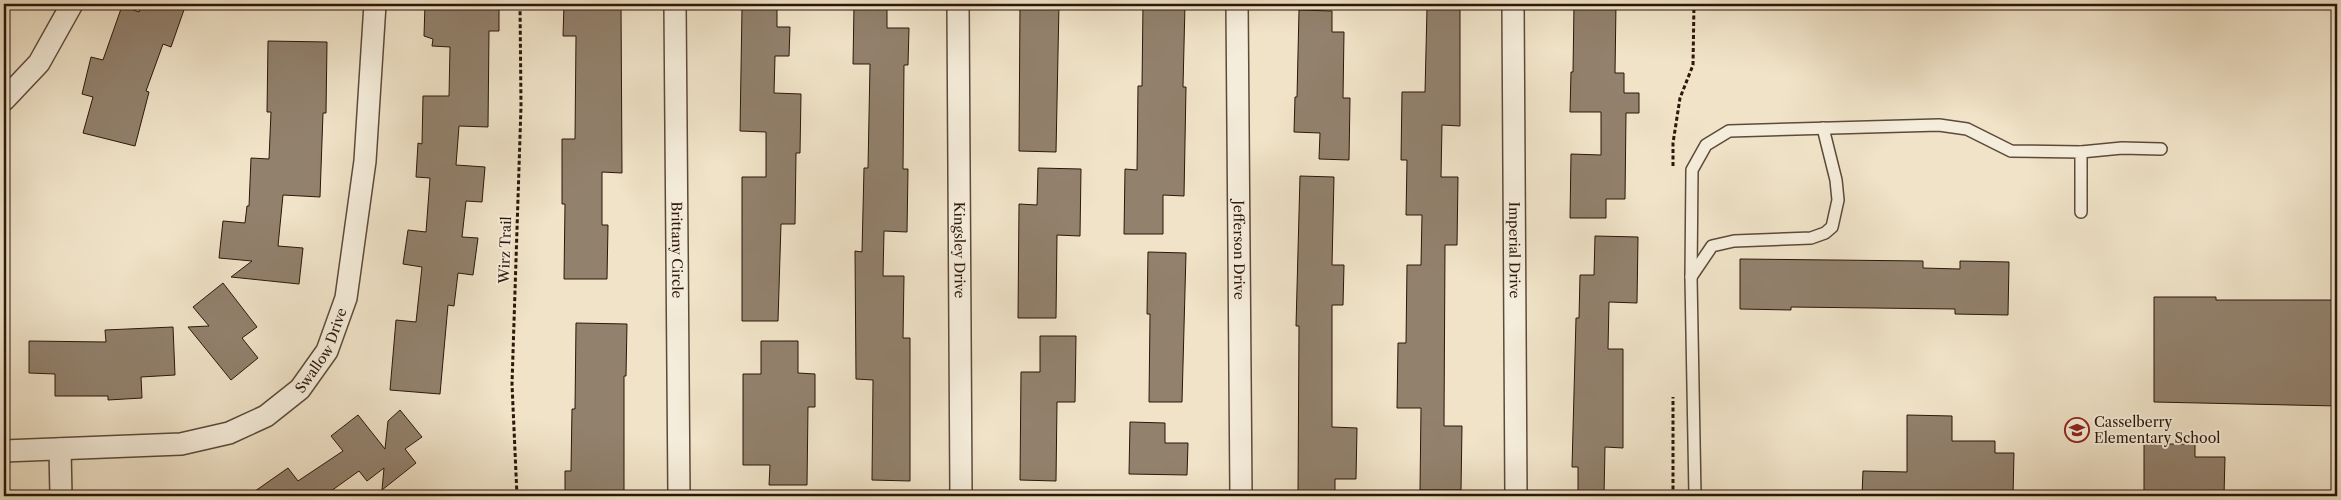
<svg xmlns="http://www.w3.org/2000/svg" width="2341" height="500" viewBox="0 0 2341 500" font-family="'Libre Caslon Text',serif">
<rect width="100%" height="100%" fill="#f0e3c8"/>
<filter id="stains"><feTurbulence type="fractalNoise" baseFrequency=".004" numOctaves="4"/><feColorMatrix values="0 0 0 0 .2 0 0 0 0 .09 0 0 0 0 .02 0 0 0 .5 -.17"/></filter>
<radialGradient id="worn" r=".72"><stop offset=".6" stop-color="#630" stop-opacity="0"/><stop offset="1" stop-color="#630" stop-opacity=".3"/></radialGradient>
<g fill="#92816d" stroke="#2c170a">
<path d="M 142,4 L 186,4 L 171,47 L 163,44 L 146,91 L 149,92 L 135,146 L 83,133 L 93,97 L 82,94 L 91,57 L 103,60 L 122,6 L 139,12 Z"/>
<path d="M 425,4 L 499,4 L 499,31 L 489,31 L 488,127 L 459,126 L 456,165 L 485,167 L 482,202 L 466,201 L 462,237 L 478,238 L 473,275 L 458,273 L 454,306 L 448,305 L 440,394 L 390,390 L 396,320 L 416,322 L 422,267 L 403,264 L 408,230 L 426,232 L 430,178 L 416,177 L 418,143 L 422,144 L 423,96 L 449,96 L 450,47 L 432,46 L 433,39 L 424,36 Z"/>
<path d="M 564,4 L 621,4 L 622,173 L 602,172 L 602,225 L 608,225 L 607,279 L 564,279 L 565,204 L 562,204 L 562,139 L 575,139 L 576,36 L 563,36 Z"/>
<path d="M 1020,4 L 1059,4 L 1056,152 L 1019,151 Z"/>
<path d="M 1143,4 L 1185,4 L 1183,87 L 1186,87 L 1184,196 L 1163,195 L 1163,234 L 1124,234 L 1125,169 L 1137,170 L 1138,86 L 1142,86 Z"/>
<path d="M 1574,4 L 1616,4 L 1615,73 L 1624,73 L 1624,93 L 1639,93 L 1639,113 L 1626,113 L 1625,199 L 1606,199 L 1606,218 L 1570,218 L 1571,154 L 1601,155 L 1601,112 L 1570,112 L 1571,72 L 1573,72 Z"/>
<path d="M 854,5 L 887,6 L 887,28 L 909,28 L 908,65 L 904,65 L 903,169 L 908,169 L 907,232 L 884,231 L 883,276 L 904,276 L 903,338 L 910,338 L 910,481 L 872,480 L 873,380 L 856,379 L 855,251 L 862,252 L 864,168 L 868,168 L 870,64 L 853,64 Z"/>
<path d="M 742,8 L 777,9 L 777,27 L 790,27 L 789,56 L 775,56 L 774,93 L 801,94 L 800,153 L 796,153 L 795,224 L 781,224 L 778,321 L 742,321 L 742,177 L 766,177 L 766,132 L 740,131 Z"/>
<path d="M 1427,8 L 1460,9 L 1460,126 L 1442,125 L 1441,177 L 1458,177 L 1457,245 L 1445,245 L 1444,426 L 1462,426 L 1461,490 L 1420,490 L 1421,408 L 1397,408 L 1398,343 L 1406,343 L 1407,265 L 1421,265 L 1422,215 L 1406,215 L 1407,160 L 1401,160 L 1402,92 L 1425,92 Z"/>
<path d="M 1299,10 L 1332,11 L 1332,32 L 1344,32 L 1343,98 L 1350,98 L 1349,160 L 1319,159 L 1320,133 L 1294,132 L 1295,97 L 1297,97 Z"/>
<path d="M 268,41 L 327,42 L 326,113 L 323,113 L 320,197 L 283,195 L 278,246 L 303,248 L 299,284 L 231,277 L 252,261 L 219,258 L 223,221 L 245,223 L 247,206 L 249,206 L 251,158 L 269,159 L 271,112 L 267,112 Z"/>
<path d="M 1038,168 L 1081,169 L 1080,236 L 1057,235 L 1056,318 L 1018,318 L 1019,204 L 1037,205 Z"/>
<path d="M 1300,176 L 1334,177 L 1332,265 L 1344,265 L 1343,305 L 1332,305 L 1332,427 L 1357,428 L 1356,479 L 1335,479 L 1335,495 L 1298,494 L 1299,326 L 1296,326 Z"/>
<path d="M 1595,236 L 1638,237 L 1637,303 L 1609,302 L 1608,349 L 1623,349 L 1623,448 L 1605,447 L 1604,496 L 1578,496 L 1578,467 L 1572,467 L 1576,318 L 1579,318 L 1580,275 L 1594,275 Z"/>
<path d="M 1148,252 L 1186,253 L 1182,402 L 1149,402 L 1150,314 L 1147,314 Z"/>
<path d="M 1740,259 L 1923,261 L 1923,268 L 1960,269 L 1960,261 L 2009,262 L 2008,315 L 1955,314 L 1955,309 L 1791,307 L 1791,310 L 1740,309 Z"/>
<path d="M 223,283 L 257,327 L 242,338 L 258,358 L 231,380 L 188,327 L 209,326 L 193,307 Z"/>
<path d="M 2154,297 L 2216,297 L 2216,300 L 2337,300 L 2337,406 L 2154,402 Z"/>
<path d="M 576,323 L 627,324 L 626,376 L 624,376 L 624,496 L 565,496 L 565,471 L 571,471 L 572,409 L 575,409 Z"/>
<path d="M 173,327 L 175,375 L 141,377 L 142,398 L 108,400 L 108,396 L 55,396 L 55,374 L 29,373 L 29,341 L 106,342 L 105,330 Z"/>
<path d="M 1040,336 L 1076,336 L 1075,402 L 1057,402 L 1056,481 L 1020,480 L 1021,372 L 1040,372 Z"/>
<path d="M 761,341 L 798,341 L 798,373 L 815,374 L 815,407 L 808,407 L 807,485 L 769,485 L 770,465 L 743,465 L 743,374 L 761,374 Z"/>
<path d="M 400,410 L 422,437 L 405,449 L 416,463 L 382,490 L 384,468 L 367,481 L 359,471 L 324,496 L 248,496 L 288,468 L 298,481 L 343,451 L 331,436 L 358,415 L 385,449 L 388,421 Z"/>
<path d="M 1907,415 L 1952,416 L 1952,441 L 1995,441 L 1995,453 L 2014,453 L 2013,496 L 1862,496 L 1863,471 L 1907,472 Z"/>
<path d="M 1130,422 L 1165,423 L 1165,443 L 1188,443 L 1187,475 L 1129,474 Z"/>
<path d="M 2144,444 L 2195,444 L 2195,457 L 2225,457 L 2224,496 L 2144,496 Z"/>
</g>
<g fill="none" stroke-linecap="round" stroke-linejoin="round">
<defs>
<g id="service">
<path d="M 2081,152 L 2122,148 L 2161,149"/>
<path d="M 1691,277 L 1712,246 L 1734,241 L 1811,238 L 1825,233 L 1832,227 L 1838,200 L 1836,180 L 1823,128"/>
<path d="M 1695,496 L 1691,277 L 1692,170 L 1706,145 L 1729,131 L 1939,125 L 1967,129 L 2011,151 L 2081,152 L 2081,212"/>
</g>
<g id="minor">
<path id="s1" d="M 675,4 L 679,496"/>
<path id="s2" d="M 958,4 L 961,496"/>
<path id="s3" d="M 1237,4 L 1241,496"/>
<path id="s4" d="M 1513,4 L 1516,496"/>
<path d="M 4,100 L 39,63 L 72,4"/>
<path d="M 60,449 L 61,496"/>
<path id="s5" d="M 4,451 L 181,444 L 229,433 L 266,416 L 300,389 L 327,351 L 346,298 L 365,161 L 375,4"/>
</g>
</defs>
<use href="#service" stroke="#5d4a3a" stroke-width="14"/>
<use href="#minor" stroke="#5d4a3a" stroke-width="24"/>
<g stroke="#2c170a" stroke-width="3" stroke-dasharray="4 2.5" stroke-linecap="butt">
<path d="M 1673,166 L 1673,143 L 1680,98 L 1693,65 L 1694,4"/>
<path d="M 517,496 L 512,384 L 521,106 L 520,4"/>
<path d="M 1673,496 L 1673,397"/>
</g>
<use href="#service" stroke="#f5eddb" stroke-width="11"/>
<use href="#minor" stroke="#f5eddb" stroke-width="21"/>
</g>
<defs>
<symbol id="school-ring" viewBox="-11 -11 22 22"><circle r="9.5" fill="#f5eddb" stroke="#8f2418" stroke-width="1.5"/><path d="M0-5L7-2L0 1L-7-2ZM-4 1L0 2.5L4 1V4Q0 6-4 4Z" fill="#8f2418"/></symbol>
</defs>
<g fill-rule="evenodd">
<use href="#school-ring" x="2063" y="416" width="28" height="28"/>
</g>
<g text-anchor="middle" stroke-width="4" stroke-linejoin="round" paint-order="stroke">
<g font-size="14" fill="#2c170a" stroke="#f5eddb">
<text transform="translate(505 250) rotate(-88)" y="5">Wirz Trail</text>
<text dy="5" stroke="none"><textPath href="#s1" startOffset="246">Brittany Circle</textPath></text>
<text dy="5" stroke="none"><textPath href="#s2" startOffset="246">Kingsley Drive</textPath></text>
<text dy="5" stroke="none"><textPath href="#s3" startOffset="246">Jefferson Drive</textPath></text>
<text dy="5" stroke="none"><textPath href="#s4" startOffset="246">Imperial Drive</textPath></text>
<text dy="5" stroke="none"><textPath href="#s5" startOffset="355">Swallow Drive</textPath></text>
</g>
<g font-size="14" fill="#2c170a" stroke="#f5eddb" text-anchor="start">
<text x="2094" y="427">Casselberry<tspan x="2094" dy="16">Elementary School</tspan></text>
</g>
</g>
<rect width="2341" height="500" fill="none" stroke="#f0e3c8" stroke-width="20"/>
<rect x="5" y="5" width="2331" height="490" fill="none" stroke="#2c170a" stroke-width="2.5"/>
<rect x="10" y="10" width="2321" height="480" fill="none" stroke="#2c170a"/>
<rect width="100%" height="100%" filter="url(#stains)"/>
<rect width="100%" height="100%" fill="url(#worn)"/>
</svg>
